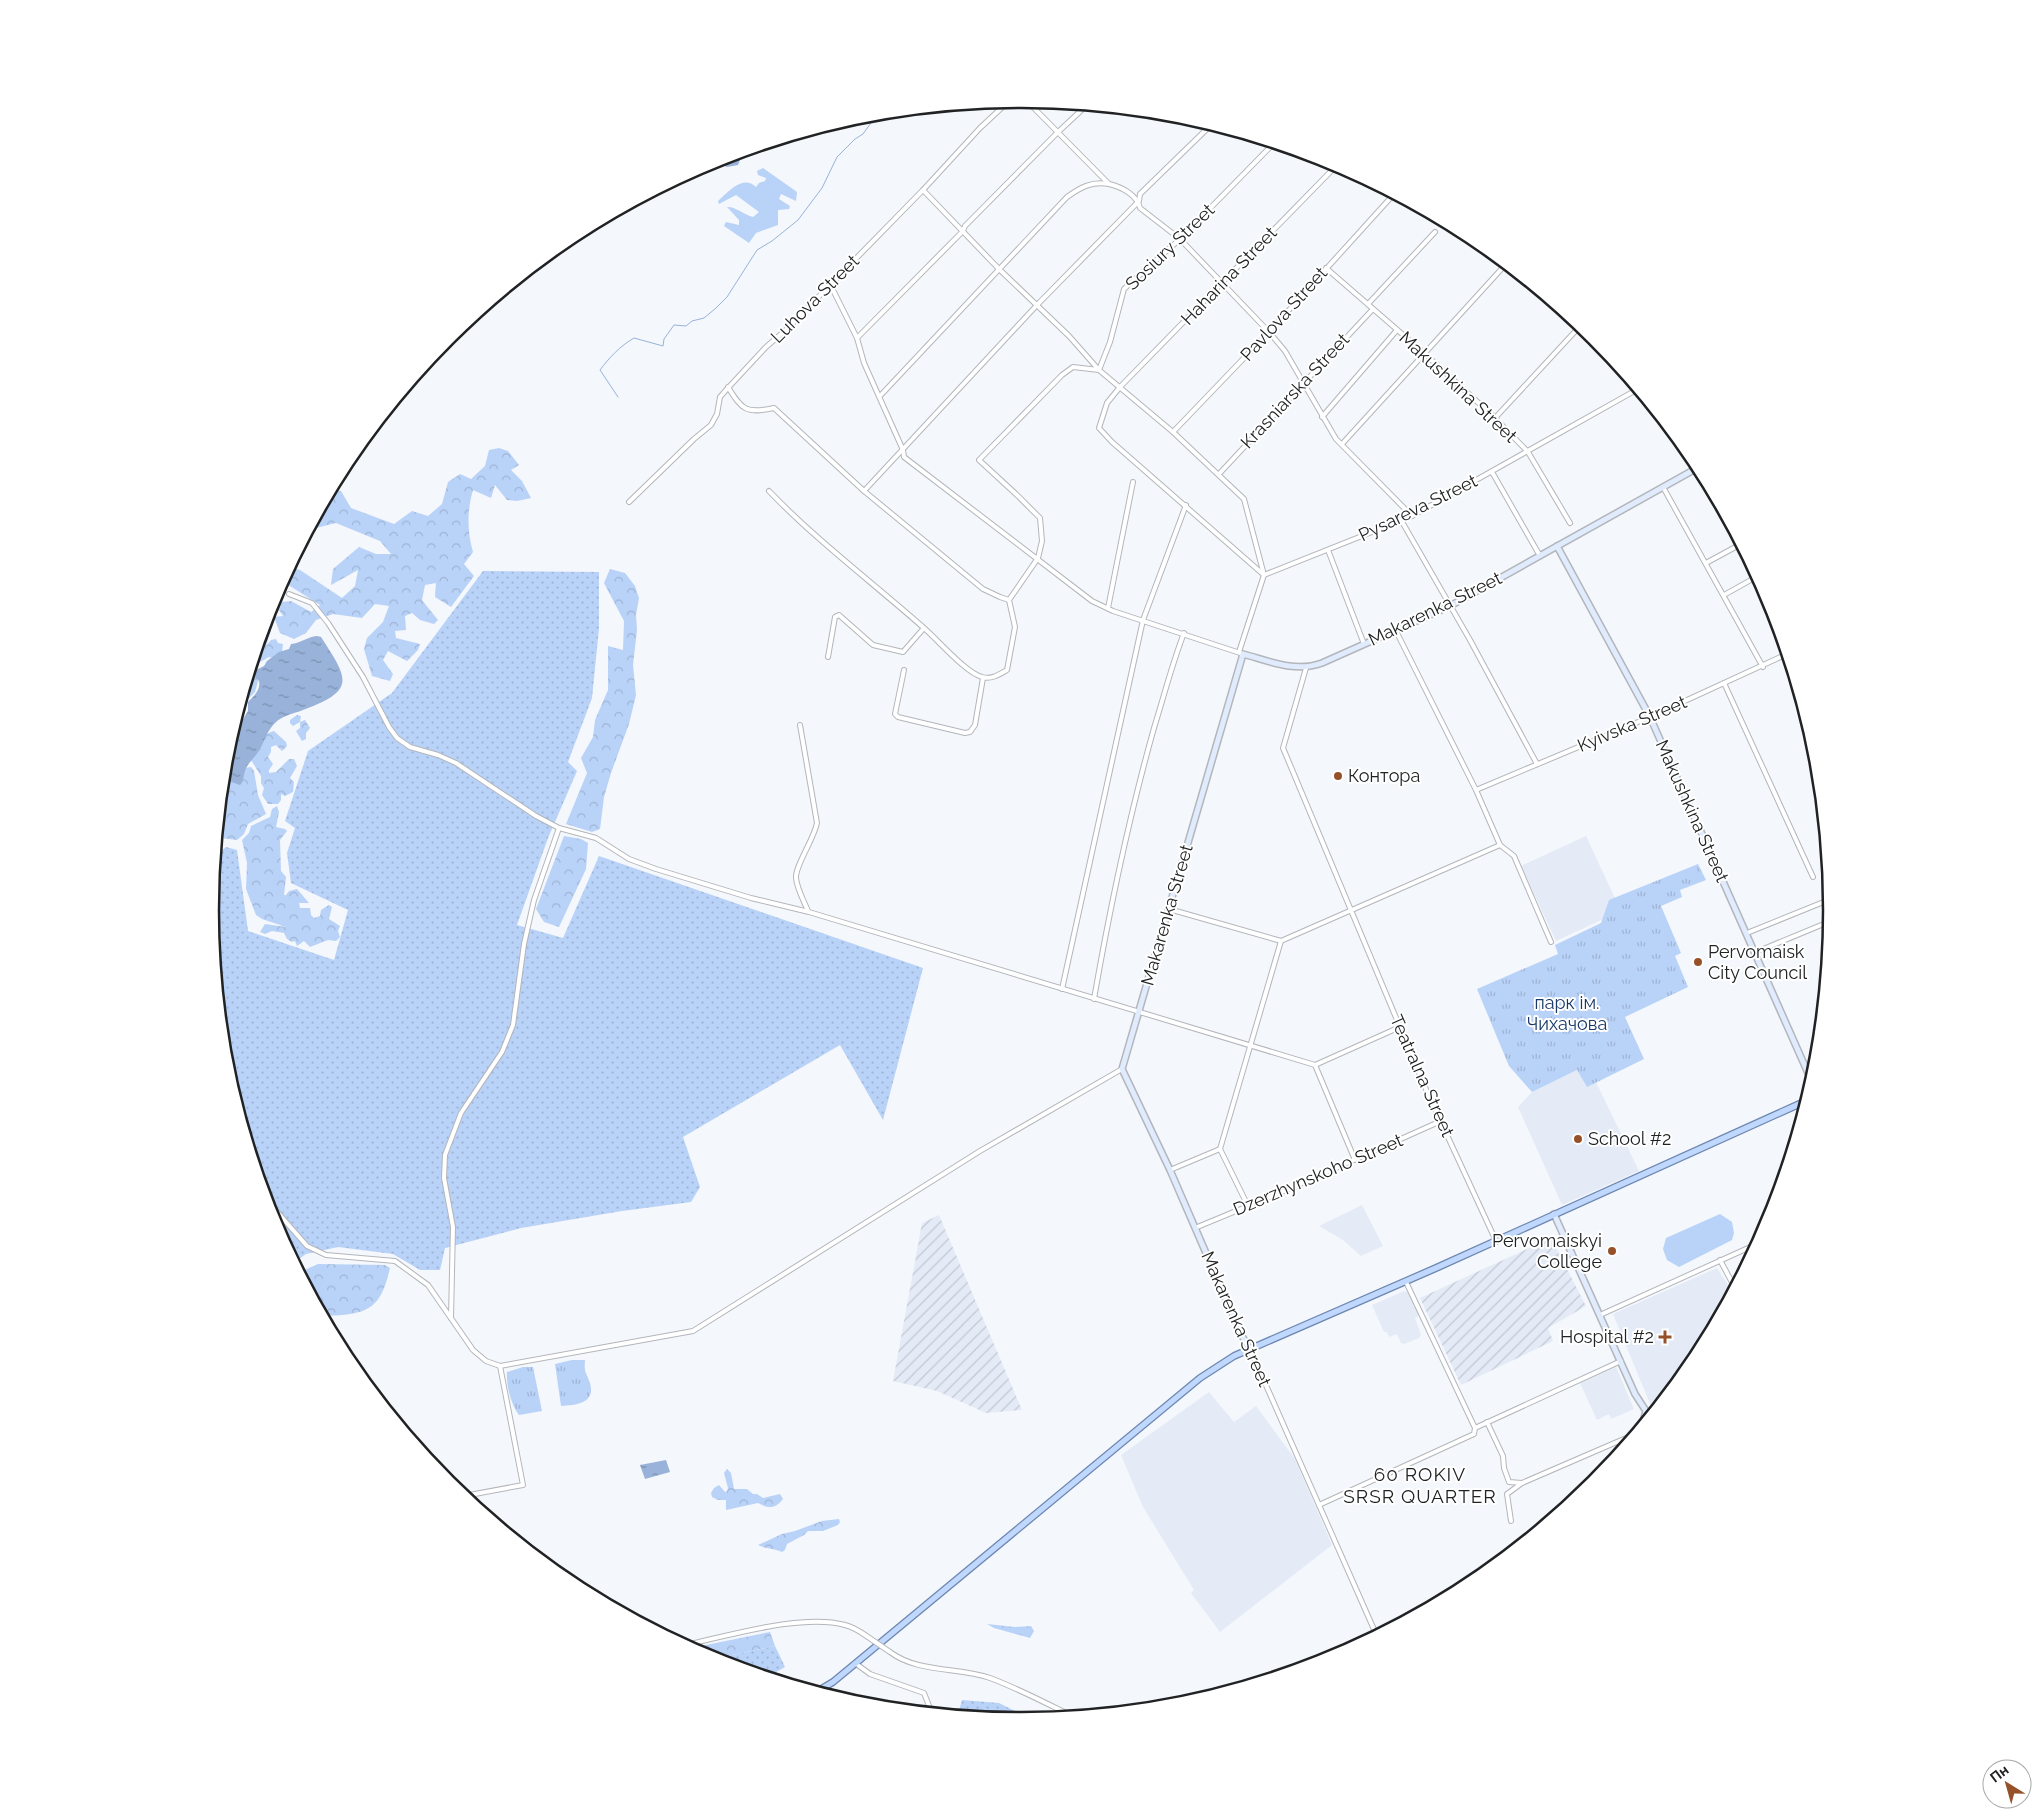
<svg xmlns="http://www.w3.org/2000/svg" width="2042" height="1819" viewBox="0 0 2042 1819" font-family="Raleway,sans-serif">
<defs>
<pattern id="industrial-furrows" width="10" height="10" patternUnits="userSpaceOnUse" patternTransform="scale(1.25)"><rect width="10" height="10" fill="#e4ebf6"/><path d="M-1 1l2-2M0 10L10 0M9 11l2-2" fill="none" stroke="#c3c9d3"/></pattern>
<pattern id="forest-crowns" width="20" height="18" patternUnits="userSpaceOnUse" patternTransform="scale(1.25)"><rect width="20" height="18" fill="#b9d2f8"/><path d="M2 6a3 3 0 1 1 6 0M12 15a3 3 0 1 1 6 0" fill="none" stroke="#9fb4d4"/></pattern>
<pattern id="park-tufts" width="24" height="20" patternUnits="userSpaceOnUse" patternTransform="scale(1.25)"><rect width="24" height="20" fill="#b9d2f8"/><path d="M3 7l-1-3M5 7V3M7 7l1-3M15 17l-1-3M17 17v-4M19 17l1-3" fill="none" stroke="#9fb4d4"/></pattern>
<pattern id="garden-dots" width="8" height="8" patternUnits="userSpaceOnUse" patternTransform="scale(1.25)"><rect width="8" height="8" fill="#b9d2f8"/><path d="M2 2h.1M6 6h.1" fill="none" stroke="#9fb4d4" stroke-width="1.8" stroke-linecap="round"/></pattern>
<pattern id="water-ripples" width="26" height="14" patternUnits="userSpaceOnUse" patternTransform="scale(1.25)"><rect width="26" height="14" fill="#98b2d9"/><path d="M2 4q2-2 4 0t4 0M15 11q2-2 4 0t4 0" fill="none" stroke="#7c90b0"/></pattern>
</defs>
<rect width="100%" height="100%" fill="#f4f7fc"/>
<g fill="#e4ebf6">
<path d="M 1586,836 L 1621,911 L 1556,941 L 1521,866 Z"/>
<path d="M 1577,1070 L 1587,1086 L 1596,1082 L 1639,1171 L 1562,1205 L 1518,1107 L 1532,1092 Z"/>
<path d="M 1362,1205 L 1383,1246 L 1361,1256 L 1343,1240 L 1319,1226 Z"/>
<path d="M 1717,1268 L 1732,1291 L 1695,1360 L 1653,1411 L 1613,1314 Z"/>
<path d="M 1404,1291 L 1410,1293 L 1420,1315 L 1415,1318 L 1421,1335 L 1419,1338 L 1404,1344 L 1401,1343 L 1397,1334 L 1389,1337 L 1387,1332 L 1384,1332 L 1372,1305 Z"/>
<path d="M 1616,1367 L 1634,1409 L 1611,1419 L 1609,1414 L 1597,1420 L 1580,1383 Z"/>
<path d="M 1209,1392 L 1234,1422 L 1256,1406 L 1295,1459 L 1332,1545 L 1220,1632 L 1191,1593 L 1194,1590 L 1143,1507 L 1121,1455 Z"/>
</g>
<g fill="url(#industrial-furrows)">
<path d="M 939,1215 L 1022,1410 L 986,1413 L 937,1391 L 893,1381 L 922,1223 Z"/>
<path d="M 1551,1238 L 1586,1306 L 1548,1328 L 1553,1341 L 1461,1385 L 1420,1298 Z"/>
</g>
<g fill="#b9d2f8">
<path d="M 763,168 L 797,192 L 796,201 L 781,194 L 779,199 L 790,206 L 789,209 L 778,210 L 778,225 L 756,233 L 749,243 L 724,226 L 726,222 L 739,225 L 739,220 L 727,207 C 737,207 744,215 753,217 L 759,212 L 736,195 L 719,204 L 718,201 C 728,192 743,174 756,187 L 759,183 L 765,181 L 766,178 L 758,175 L 757,171 Z"/>
<path d="M 1720,1214 L 1732,1222 L 1734,1233 L 1732,1240 L 1679,1267 L 1667,1260 L 1663,1249 L 1666,1238 Z"/>
</g>
<g fill="url(#forest-crowns)">
<path d="M 499,448 L 508,451 L 519,465 L 511,470 L 522,481 L 531,498 L 517,501 L 507,500 L 495,485 L 491,498 L 473,490 C 467,510 467,532 473,552 L 464,564 L 474,576 L 451,607 L 435,597 L 436,583 L 425,585 L 422,600 L 438,620 L 434,624 L 420,620 L 412,613 L 405,616 L 406,630 L 395,631 L 396,638 L 420,644 L 418,650 L 407,661 L 388,651 L 383,660 L 393,674 L 390,681 L 372,676 L 364,649 L 367,638 L 383,622 L 389,606 L 375,604 L 362,618 L 333,614 L 316,620 L 306,633 L 294,639 L 280,633 L 274,617 L 283,616 L 279,610 L 282,602 L 291,601 L 311,612 L 320,605 L 282,581 L 289,567 L 300,570 L 342,598 L 355,586 L 358,570 L 331,585 L 333,569 L 359,547 L 376,554 L 391,554 L 380,541 L 336,523 L 316,528 L 311,527 L 320,510 L 326,504 L 324,502 L 331,490 L 341,491 L 351,508 L 394,524 L 412,511 L 428,516 L 442,504 L 448,482 L 460,474 L 471,479 L 485,466 L 489,450 Z"/>
<path d="M 610,569 L 625,573 L 635,586 L 639,598 L 636,615 L 637,630 L 633,665 L 636,695 L 629,724 L 611,773 L 604,797 L 600,829 L 592,832 L 566,824 L 587,773 L 581,758 L 593,737 L 595,720 L 608,690 L 608,646 L 623,650 L 624,621 L 604,583 Z"/>
<path d="M 264,627 L 270,627 L 271,630 L 266,646 L 271,640 L 276,639 L 278,643 L 283,644 L 282,653 L 274,658 L 269,657 L 260,662 L 255,657 Z"/>
<path d="M 254,658 L 256,664 L 255,673 L 258,681 L 255,692 L 246,701 L 246,710 C 235,723 237,744 225,756 Z"/>
<path d="M 297,715 L 301,716 L 300,722 L 305,720 L 310,728 L 306,733 L 306,739 L 302,741 L 296,731 L 300,728 L 300,722 L 293,726 L 290,723 L 290,720 Z"/>
<path d="M 274,731 L 286,742 L 287,746 L 282,751 L 276,745 L 271,747 L 271,752 L 268,757 L 273,764 L 269,770 L 269,773 L 276,772 L 289,759 L 294,759 L 297,766 L 290,778 L 294,782 L 293,792 L 285,796 L 281,794 L 281,800 L 278,804 L 268,804 L 262,795 L 264,788 L 261,783 L 261,776 L 251,760 C 256,749 260,734 274,731 Z"/>
<path d="M 251,767 L 254,771 L 258,795 L 266,814 L 248,824 L 244,834 L 237,840 L 221,838 L 217,845 L 223,778 L 244,768 Z"/>
<path d="M 277,806 L 279,812 L 276,827 L 285,829 L 287,831 L 280,840 L 281,871 L 286,877 L 284,895 L 286,895 L 289,891 L 297,889 L 309,903 L 299,903 L 300,908 L 310,908 L 311,915 L 314,918 L 320,916 L 321,910 L 329,905 L 332,907 L 329,919 L 340,926 L 338,931 L 340,937 L 336,941 L 328,940 L 310,947 L 304,941 L 297,946 L 295,941 L 292,942 L 287,939 L 284,933 L 272,931 L 265,934 L 260,932 L 265,924 L 286,927 L 262,919 L 256,915 L 246,889 L 247,863 L 242,840 L 249,833 L 251,826 L 270,817 L 272,809 Z"/>
<path d="M 564,836 L 581,839 L 588,843 L 586,869 L 559,927 L 544,922 L 536,909 Z"/>
<path d="M 318,1264 L 385,1265 L 390,1268 C 380,1312 366,1314 324,1316 L 300,1272 Z"/>
<path d="M 727,1469 L 731,1473 L 734,1489 L 747,1489 L 753,1494 L 757,1494 L 763,1498 L 780,1494 L 783,1499 C 775,1509 769,1509 758,1503 L 726,1510 L 726,1500 L 718,1500 L 712,1497 L 711,1493 L 714,1488 L 719,1485 L 725,1492 L 727,1491 L 728,1488 L 724,1473 Z"/>
<path d="M 839,1519 L 840,1522 L 838,1525 L 823,1531 L 808,1531 L 804,1535 L 787,1544 L 785,1550 L 782,1552 C 774,1548 766,1549 758,1545 L 782,1534 L 795,1531 L 822,1521 Z"/>
<path d="M 987,1624 L 1015,1627 L 1031,1626 L 1034,1631 L 1030,1638 L 994,1628 Z"/>
<path d="M 770,1632 L 775,1646 L 713,1659 L 691,1648 Z"/>
</g>
<g fill="url(#park-tufts)">
<path d="M 1698,864 L 1706,880 L 1680,890 L 1682,897 L 1661,906 L 1681,953 L 1675,956 L 1688,987 L 1625,1017 L 1644,1059 L 1587,1087 L 1577,1070 L 1532,1092 L 1509,1066 L 1477,989 L 1558,954 L 1555,945 L 1601,923 L 1609,900 Z"/>
<path d="M 572,1360 L 585,1360 C 584,1374 586,1371 590,1383 C 596,1404 575,1405 561,1406 L 555,1364 Z"/>
<path d="M 523,1367 L 533,1367 L 542,1411 L 519,1415 C 511,1405 506,1385 507,1372 Z"/>
</g>
<g fill="url(#garden-dots)">
<path d="M 483,571 L 599,572 L 599,628 L 592,698 L 568,762 L 577,771 L 548,838 L 517,925 L 563,938 L 599,856 L 923,968 L 883,1120 L 840,1045 L 683,1137 L 700,1187 L 691,1202 L 622,1211 L 521,1228 L 445,1248 L 440,1270 L 420,1270 L 393,1254 L 338,1247 L 306,1254 L 295,1262 L 272,1219 L 226,1067 L 210,909 L 216,855 L 226,847 L 237,850 L 248,931 L 334,960 L 348,910 L 291,883 L 287,853 L 295,828 L 285,821 L 308,751 L 392,693 Z"/>
<path d="M 775,1646 L 785,1667 L 769,1676 L 713,1659 Z"/>
<path d="M 962,1700 L 999,1703 L 1031,1719 L 1021,1720 L 958,1714 Z"/>
</g>
<g fill="url(#water-ripples)">
<path d="M 744,150 L 738,165 L 727,167 L 712,160 Z"/>
<path d="M 317,636 L 321,637 C 348,679 357,690 303,710 C 293,714 283,715 275,723 C 267,731 265,740 260,749 C 256,757 247,763 245,771 C 243,777 244,781 240,785 L 223,779 L 225,758 L 231,749 L 240,724 L 248,711 L 248,702 C 254,696 261,690 259,681 L 253,675 L 256,670 L 264,666 L 267,661 L 279,652 L 289,649 L 291,644 C 301,643 307,637 317,636 Z"/>
<path d="M 666,1460 L 670,1472 L 645,1479 L 640,1465 Z"/>
</g>
<g fill="none" stroke-linecap="round" stroke-linejoin="round">
<path stroke="#98b2d9" stroke-width="1" d="M 618,397 L 600,370 C 609,358 620,346 634,338 L 663,346 L 664,339 L 674,325 L 686,326 L 692,321 L 704,318 L 716,308 L 727,297 L 757,250 L 772,241 L 798,220 L 822,188 L 837,157 L 855,139 L 863,134 L 878,113"/>
<defs>
<g id="street">
<path d="M 1025,99 L 1109,184 C 1122,187 1137,195 1140,208 L 1180,239 L 1269,332 L 1285,351 L 1336,439 L 1412,516"/>
<path d="M 923,190 L 999,269 L 1069,336 L 1099,370 L 1173,432 L 1244,499 L 1264,575"/>
<path d="M 1326,268 L 1424,353 L 1495,418 L 1528,452 L 1570,523"/>
<path d="M 830,284 L 857,338 L 864,363 L 903,450 L 904,457 L 1092,601 L 1113,611 L 1243,654"/>
<path d="M 1368,304 L 1435,232"/>
<path d="M 857,338 L 963,231 L 965,226 L 1057,133 L 1087,105"/>
<path d="M 728,387 C 742,410 746,414 774,408 L 864,491 L 983,589 L 1000,597 L 1009,600"/>
<path d="M 880,396 L 1067,197 C 1081,187 1092,181 1109,184"/>
<path d="M 1322,417 L 1397,330"/>
<path d="M 1495,418 L 1581,325"/>
<path d="M 1173,432 L 1269,332 L 1394,194"/>
<path d="M 1342,444 L 1506,264"/>
<path d="M 1492,472 L 1540,556"/>
<path d="M 1219,474 L 1373,309"/>
<path d="M 1663,487 L 1763,667"/>
<path d="M 769,491 C 817,541 872,582 924,628 C 938,640 966,673 982,677 C 991,680 1000,674 1007,670 L 1015,627 L 1009,600 L 1038,558 L 1042,541 L 1040,518 L 1017,495 L 979,460 L 1062,375 L 1073,367 L 1099,370 L 1110,342 L 1124,289 L 1180,239 L 1274,143"/>
<path d="M 864,491 L 1037,305 L 1139,201 L 1140,194 L 1212,124"/>
<path d="M 629,502 L 694,439 L 711,425 L 717,414 L 720,397 L 727,389 L 766,347 L 788,328 L 923,190 L 980,128 L 1010,100"/>
<path d="M 1401,520 L 1470,640 L 1537,764"/>
<path d="M 1328,550 L 1364,644"/>
<path d="M 1706,563 L 1741,544"/>
<path d="M 1264,575 L 1112,442 L 1099,428 L 1107,403 L 1120,387 L 1338,164"/>
<path d="M 289,594 L 312,603 L 328,623 L 363,677 L 389,727 L 397,738 L 410,747 L 438,755 L 456,763 L 536,816 L 559,828 L 596,838 L 629,859 L 656,869 L 751,898 L 809,912 L 1315,1065 L 1355,1160"/>
<path d="M 1724,595 L 1758,576"/>
<path d="M 1108,608 L 1133,482"/>
<path d="M 1396,631 L 1476,790 L 1500,845 L 1514,856 L 1551,942"/>
<path d="M 1239,652 L 1264,575 L 1412,516 L 1638,389"/>
<path d="M 828,657 L 835,617 L 839,615 L 873,645 L 903,652 L 924,628"/>
<path d="M 1306,668 L 1283,748 L 1428,1094 L 1496,1241"/>
<path d="M 904,670 L 895,714 L 898,717 L 965,733 L 970,732 L 975,725 L 983,678"/>
<path d="M 1724,683 L 1813,877"/>
<path d="M 800,725 L 817,823 C 814,839 795,866 796,878 C 797,889 804,901 808,911"/>
<path d="M 1476,790 L 1650,717 L 1787,654"/>
<path d="M 1169,909 L 1281,941 L 1500,845"/>
<path d="M 1747,933 L 1831,899"/>
<path d="M 1756,952 L 1831,921"/>
<path d="M 1062,989 L 1143,620 L 1186,505"/>
<path d="M 1094,999 C 1110,907 1129,817 1154,728 C 1164,696 1172,664 1184,633"/>
<path d="M 1315,1065 L 1400,1027"/>
<path d="M 1170,1170 L 1220,1149"/>
<path d="M 265,1198 L 307,1246 L 326,1255 L 395,1261 L 428,1285 L 473,1350 L 486,1361 L 500,1366 L 693,1331 L 980,1151 L 1122,1069"/>
<path d="M 1248,1206 L 1220,1149 L 1281,941"/>
<path d="M 1195,1228 L 1289,1189 L 1441,1121"/>
<path d="M 1720,1260 L 1734,1286"/>
<path d="M 1600,1315 L 1757,1244"/>
<path d="M 451,1318 L 453,1227 L 444,1178 L 445,1155 L 461,1113 L 502,1052 L 513,1025 L 524,944 L 534,900 L 559,828"/>
<path d="M 1250,1349 L 1376,1634"/>
<path d="M 1487,1422 L 1503,1456 L 1504,1468 L 1509,1482 L 1522,1483"/>
<path d="M 1475,1428 L 1621,1361"/>
<path d="M 464,1496 L 523,1485 L 500,1366"/>
<path d="M 1319,1505 L 1474,1434 L 1475,1428 L 1406,1282"/>
<path d="M 1511,1521 L 1507,1494 L 1522,1483 L 1633,1435"/>
<path d="M 685,1645 C 728,1636 803,1613 845,1625 C 853,1627 861,1632 868,1637"/>
<path d="M 890,1652 C 918,1673 958,1667 990,1678 C 1017,1688 1044,1702 1070,1715"/>
<path d="M 855,1663 L 870,1674 L 924,1693 L 931,1711"/>
</g>
<g id="secondary">
<path d="M 1557,546 L 1650,717 L 1812,1082"/>
<path d="M 1554,1214 L 1635,1394 L 1646,1411 L 1642,1425"/>
<path d="M 1250,1349 L 1242,1336 L 1170,1170 L 1122,1069 L 1243,654 C 1269,661 1295,673 1322,663 L 1450,606 L 1699,467"/>
</g>
<path id="primary" d="M 818,1691 L 833,1682 L 1200,1378 L 1234,1356 L 1436,1268 L 1806,1101"/>
</defs>
<use href="#street" stroke="#b3b6ba" stroke-width="6"/>
<use href="#secondary" stroke="#b3b6ba" stroke-width="8"/>
<use href="#primary" stroke="#6d87b0" stroke-width="8"/>
<use href="#street" stroke="#fff" stroke-width="4"/>
<use href="#secondary" stroke="#e0ecfe" stroke-width="5"/>
<use href="#primary" stroke="#c0d8fd" stroke-width="5.5"/>
<defs>
<path id="street-bridge" d="M 868,1637 L 890,1652"/>
</defs>
<use href="#street-bridge" stroke="#b3b6ba" stroke-width="6" stroke-linecap="butt"/>
<use href="#street-bridge" stroke="#fff" stroke-width="4"/>
</g>
<g fill="#975128" stroke="#fff" stroke-width="2">
<circle cx="1338" cy="776" r="5"/>
<circle cx="1698" cy="962" r="5"/>
<circle cx="1578" cy="1139" r="5"/>
<circle cx="1612" cy="1251" r="5"/>
<path d="M1662.5 1329.5h5v5h5v5h-5v5h-5v-5h-5v-5h5z"/>
</g>
<g text-anchor="middle" stroke-width="4" stroke-linejoin="round" paint-order="stroke">
<g font-size="18" fill="#212223" stroke="#fff">
<text transform="translate(1170 247) rotate(-44)" y="6">Sosiury Street</text>
<text transform="translate(1229 276) rotate(-46)" y="6">Haharina Street</text>
<text transform="translate(815 299) rotate(-45)" y="6">Luhova Street</text>
<text transform="translate(1284 314) rotate(-48)" y="6">Pavlova Street</text>
<text transform="translate(1458 387) rotate(43)" y="6">Makushkina Street</text>
<text transform="translate(1295 391) rotate(-47)" y="6">Krasniarska Street</text>
<text transform="translate(1418 508) rotate(-26)" y="6">Pysareva Street</text>
<text transform="translate(1435 609) rotate(-26)" y="6">Makarenka Street</text>
<text transform="translate(1632 724) rotate(-23)" y="6">Kyivska Street</text>
<text transform="translate(1692 811) rotate(66)" y="6">Makushkina Street</text>
<text transform="translate(1167 915) rotate(-74)" y="6">Makarenka Street</text>
<text transform="translate(1422 1076) rotate(66)" y="6">Teatralna Street</text>
<text transform="translate(1318 1175) rotate(-23)" y="6">Dzerzhynskoho Street</text>
<text transform="translate(1236 1319) rotate(66)" y="6">Makarenka Street</text>
</g>
<g font-size="18" fill="#212223" stroke="#fff" text-anchor="start">
<text x="1348" y="782">Контора</text>
<text x="1708" y="958">Pervomaisk<tspan x="1708" dy="21">City Council</tspan></text>
<text x="1588" y="1145">School #2</text>
<text x="1602" y="1247" text-anchor="end">Pervomaiskyi<tspan x="1602" dy="21">College</tspan></text>
<text x="1654" y="1343" text-anchor="end">Hospital #2</text>
</g>
<g font-size="18" fill="#183868" stroke="#fff">
<text x="1567" y="1009">парк ім.<tspan x="1567" dy="21">Чихачова</tspan></text>
</g>
<g font-size="19" letter-spacing="1" fill="#212223" stroke="#fff">
<text x="1420" y="1481">60 ROKIV<tspan x="1420" dy="22">SRSR QUARTER</tspan></text>
</g>
</g>
<path d="M0 0H2042V1819H0ZM219 910a802 802 0 1 1 1604 0a802 802 0 1 1-1604 0Z" fill="#fff" fill-rule="evenodd"/>
<path fill="none" stroke="#212223" stroke-width="2.5" d="M219 910a802 802 0 1 1 1604 0a802 802 0 1 1-1604 0Z"/>
<g transform="translate(2007 1784) rotate(323)"><circle r="24" fill="#ffffff" stroke="#a6a7a7"/>
<path d="M0-4L9 19L0 12L-9 19Z" fill="#975128"/>
<text y="-8" font-size="14" font-weight="bold" text-anchor="middle" fill="#212223">Пн</text>
</g>
</svg>
